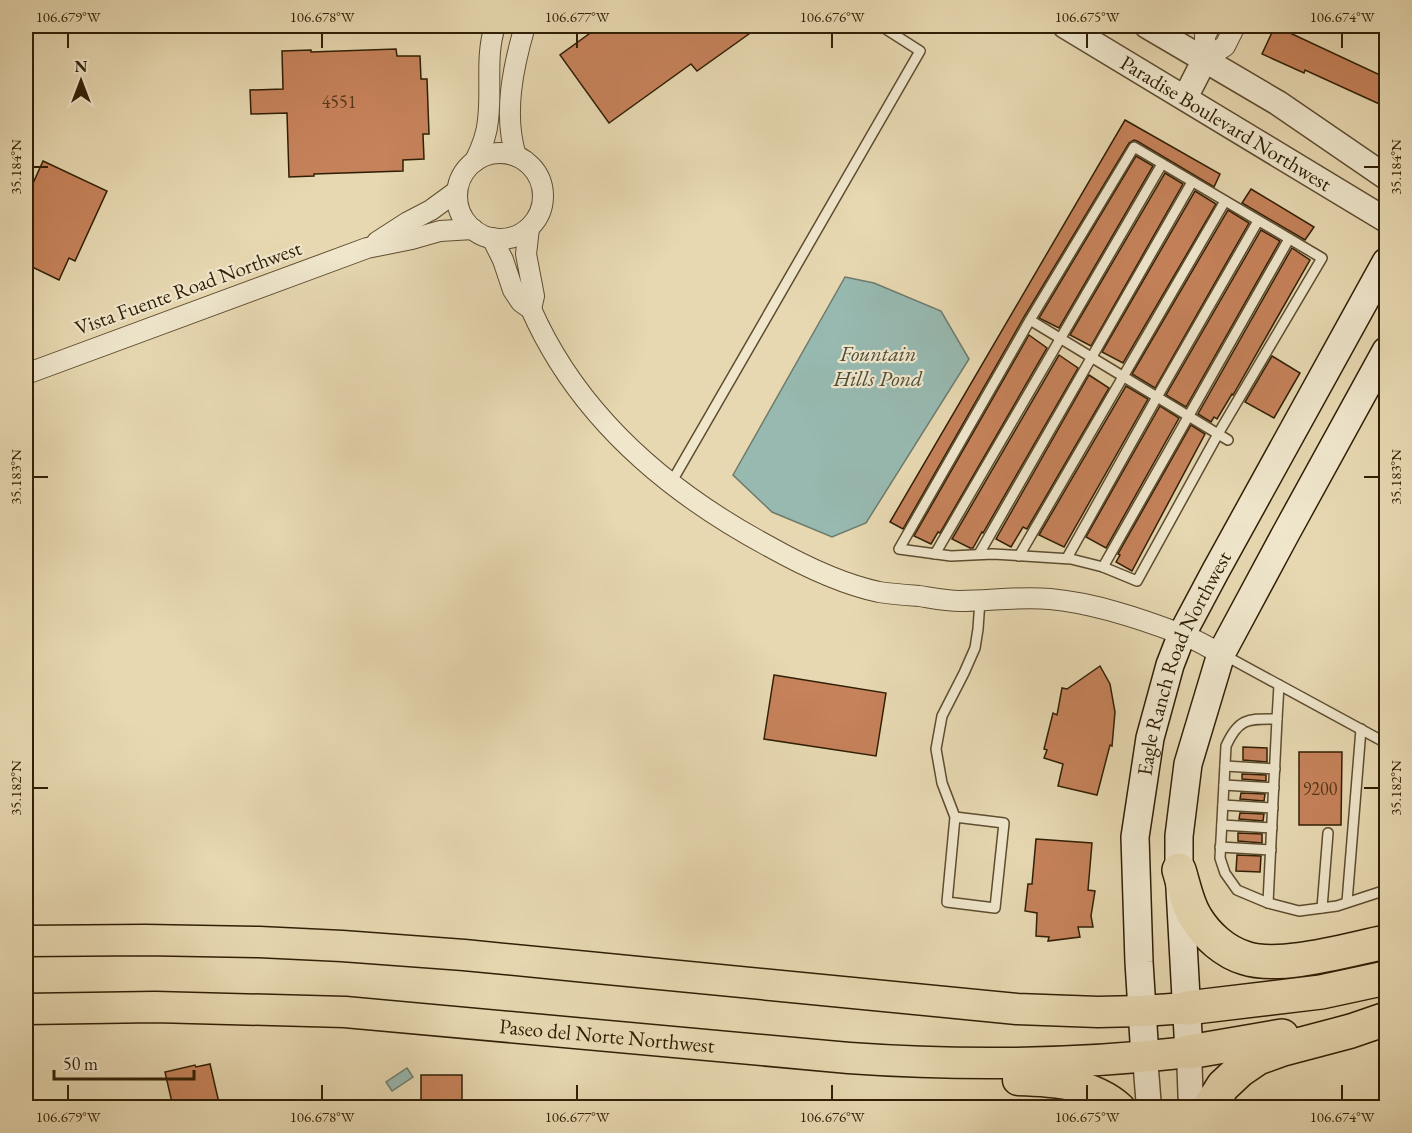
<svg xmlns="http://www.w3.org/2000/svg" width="1412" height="1133" viewBox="0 0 1412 1133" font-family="'EB Garamond',serif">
<rect width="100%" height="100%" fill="#e7d8b1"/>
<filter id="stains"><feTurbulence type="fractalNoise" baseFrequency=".00333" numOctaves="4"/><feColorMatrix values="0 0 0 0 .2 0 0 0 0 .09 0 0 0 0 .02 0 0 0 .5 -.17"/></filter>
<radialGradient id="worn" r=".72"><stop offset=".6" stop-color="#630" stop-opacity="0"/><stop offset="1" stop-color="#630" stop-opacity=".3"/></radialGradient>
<g fill="#97b9b0" stroke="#6e7b6c" stroke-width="1.5">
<path d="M 845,277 L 874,283 L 941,311 L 969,359 L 866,523 L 832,537 L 772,512 L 733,475 Z"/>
<path d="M 407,1068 L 413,1077 L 392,1091 L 386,1082 Z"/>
</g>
<g fill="#c6825a" stroke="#301f05" stroke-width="1.5">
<path d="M 600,26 L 760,26 L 697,71 L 691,64 L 609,123 L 560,55 Z"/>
<path d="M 1275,26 L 1380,75 L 1380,76 L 1386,79 L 1386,107 L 1305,70 L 1304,73 L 1262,54 Z"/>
<path d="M 396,49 L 397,56 L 420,56 L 421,79 L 427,79 L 429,134 L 423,134 L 424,159 L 403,160 L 403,171 L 314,174 L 314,176 L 289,177 L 287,113 L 251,114 L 250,90 L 283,89 L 282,51 L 311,50 L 311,52 Z"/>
<path d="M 1125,120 L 1220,174 L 1214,187 L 1137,141 L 1134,140 L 1129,143 L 1024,317 L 903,529 L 890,522 Z"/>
<path d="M 1136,156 L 1153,166 L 1059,328 L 1039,318 Z"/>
<path d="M 43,161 L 107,191 L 75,261 L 69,258 L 59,280 L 26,264 L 26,199 Z"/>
<path d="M 1165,173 L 1183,184 L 1091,346 L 1070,335 Z"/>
<path d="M 1251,189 L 1314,227 L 1305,240 L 1242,203 Z"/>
<path d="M 1195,191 L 1216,204 L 1123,363 L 1102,352 Z"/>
<path d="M 1228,210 L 1249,223 L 1155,388 L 1132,374 Z"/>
<path d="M 1261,230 L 1280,241 L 1186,407 L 1166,395 Z"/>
<path d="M 1292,248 L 1310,260 L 1233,395 L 1232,394 L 1217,419 L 1214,417 L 1211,422 L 1198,414 Z"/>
<path d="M 1029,335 L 1047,348 L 940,533 L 938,532 L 931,544 L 914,536 Z"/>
<path d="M 1059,355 L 1078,368 L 983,533 L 982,532 L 973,548 L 970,548 L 952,539 Z"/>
<path d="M 1272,356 L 1300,373 L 1274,418 L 1245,402 Z"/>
<path d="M 1089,375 L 1109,388 L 1027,529 L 1023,527 L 1011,547 L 996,539 Z"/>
<path d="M 1126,386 L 1148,399 L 1064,547 L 1039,535 Z"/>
<path d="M 1160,406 L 1179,418 L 1106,548 L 1086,537 Z"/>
<path d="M 1191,425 L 1205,434 L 1132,571 L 1116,562 L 1120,555 L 1118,554 Z"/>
<path d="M 1100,666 L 1110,684 L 1115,712 L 1112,746 L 1110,745 L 1097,795 L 1058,786 L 1063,764 L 1044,758 L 1047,750 L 1044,749 L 1053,713 L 1057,715 L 1062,688 L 1067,689 Z"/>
<path d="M 774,675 L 886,693 L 876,756 L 764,739 Z"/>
<path d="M 1243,747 L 1267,748 L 1267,762 L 1243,760 Z"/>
<path d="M 1299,752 L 1342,752 L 1341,825 L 1299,825 Z"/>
<path d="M 1242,774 L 1266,775 L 1266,781 L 1242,779 Z"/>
<path d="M 1241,793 L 1265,794 L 1264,801 L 1240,799 Z"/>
<path d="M 1240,813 L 1264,814 L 1263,821 L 1239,819 Z"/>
<path d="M 1238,833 L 1262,834 L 1262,843 L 1238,841 Z"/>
<path d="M 1036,839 L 1092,843 L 1088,890 L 1095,891 L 1091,916 L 1093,927 L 1078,927 L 1080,937 L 1048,941 L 1049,937 L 1036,936 L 1037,913 L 1025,911 L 1028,884 L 1032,884 Z"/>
<path d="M 1237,855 L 1261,856 L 1260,872 L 1236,871 Z"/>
<path d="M 210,1064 L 220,1107 L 173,1107 L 165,1072 L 195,1065 L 196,1067 Z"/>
<rect x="421" y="1075" width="41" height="32"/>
</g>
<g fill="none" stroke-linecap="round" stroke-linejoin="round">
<defs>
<g id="service">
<path d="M 1030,320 L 1134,147 L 1322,258 L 1218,434 L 1137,581 L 1103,567 L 1071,559 L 993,554 L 951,556 L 899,549 L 1030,320 L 1228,440"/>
<path d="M 671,483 L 920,51 L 881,26"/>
<path d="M 935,554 L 1162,164"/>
<path d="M 979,554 L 1192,182"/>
<path d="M 1019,556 L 1225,201"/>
<path d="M 1067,558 L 1157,397 L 1258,221"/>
<path d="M 1103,567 L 1289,239"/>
<path d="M 1224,655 L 1386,743"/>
<path d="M 1279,685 L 1277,719 C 1249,719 1239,717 1226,746 L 1220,858 L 1225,873 L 1237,890 L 1268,903 L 1299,911 L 1337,906 L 1386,890"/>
<path d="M 1225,766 L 1275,769"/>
<path d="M 1224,785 L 1274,788"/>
<path d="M 1223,805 L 1273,808"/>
<path d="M 955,817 L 1004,823 L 995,908 L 947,902 L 955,817 L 942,783 L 936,749 L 942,716 L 964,673 L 975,648 L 978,629 L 980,600"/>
<path d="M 1222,825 L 1272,828"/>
<path d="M 1220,847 L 1271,850"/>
<path d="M 1347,902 L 1361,729"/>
<path d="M 1268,903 L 1277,719"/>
<path d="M 1322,908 L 1328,833"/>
</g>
<g id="minor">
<path d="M 1205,59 L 1225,46 L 1235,26"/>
<path d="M 1205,59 L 1205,36 L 1210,26"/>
<circle cx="500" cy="196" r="43"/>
<path d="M 516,156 C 503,114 513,67 525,26"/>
<path d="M 475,161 C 482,147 487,135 488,120 C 492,88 485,57 495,26"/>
<path d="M 492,238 L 503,260 L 513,290 L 521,302 L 531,309 L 534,296 L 526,254 L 529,228"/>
<path d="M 377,242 L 408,222 L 431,210 L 457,191"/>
<path d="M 531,309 C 578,416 669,493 770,547 C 804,566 841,584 879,592 C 892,594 906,595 919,596 C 932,598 946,601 960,601 C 990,601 1019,596 1050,599 C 1094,603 1139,618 1181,634 C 1195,639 1208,647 1221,654"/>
<path d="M 26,374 L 367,248 L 412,239 L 440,231 L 473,229"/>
</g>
<g id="tertiary">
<path id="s1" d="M 1065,26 L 1386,220"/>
<path d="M 1147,26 L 1278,103 L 1386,177"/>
<path d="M 1185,98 L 1205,59"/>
<path d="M 1189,1052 L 1191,1108"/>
<path d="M 1145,1057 L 1149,1108"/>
</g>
<g id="secondary">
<path d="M 1189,1052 L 1179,870 L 1179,836 L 1188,764 L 1221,654 L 1286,533 L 1386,351"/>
<path id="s2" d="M 1145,1057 L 1139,962 L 1135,837 L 1150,738 L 1170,665 L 1182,634 L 1215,572 L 1386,262"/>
</g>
<g id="primary">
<path d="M 26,941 L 145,940 L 259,942 L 342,946 L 464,955 L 587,967 L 1017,1009 L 1098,1012 L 1142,1011 L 1187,1008"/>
<path id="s3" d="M 26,1009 L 155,1007 L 345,1012 L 849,1058 C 962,1066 1076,1065 1189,1052"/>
<path d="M 1018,1080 C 1053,1081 1092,1083 1120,1108"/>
</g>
<g id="motorway">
<path d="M 1179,870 C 1184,886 1187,904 1196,918 C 1207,936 1225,952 1245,958 C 1280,970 1350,949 1386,942"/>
<path d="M 1187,1008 L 1321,992 L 1386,978"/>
<path d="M 1189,1052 L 1282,1036"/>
<path d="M 1209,1108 L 1223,1086 L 1239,1071 L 1258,1058 L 1283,1049 L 1351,1031 L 1386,1019"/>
</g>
</defs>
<use href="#service" stroke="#5e4d30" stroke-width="12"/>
<use href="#minor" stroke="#5e4d30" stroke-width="22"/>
<use href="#tertiary" stroke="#5e4d30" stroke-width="27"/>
<use href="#secondary" stroke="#301f05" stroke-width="30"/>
<use href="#primary" stroke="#301f05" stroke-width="33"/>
<use href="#motorway" stroke="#301f05" stroke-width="36"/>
<use href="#service" stroke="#efe6cc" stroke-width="9"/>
<use href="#minor" stroke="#efe6cc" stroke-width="20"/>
<use href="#tertiary" stroke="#efe6cc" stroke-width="24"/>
<use href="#secondary" stroke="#efe6cc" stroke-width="27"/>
<use href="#primary" stroke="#e7d8b1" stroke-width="30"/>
<use href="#motorway" stroke="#e7d8b1" stroke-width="33"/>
</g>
<path fill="none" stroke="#301f05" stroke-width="2" d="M 68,33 L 68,48M 322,33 L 322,48M 577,33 L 577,48M 832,33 L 832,48M 1087,33 L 1087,48M 1342,33 L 1342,48M 33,167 L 48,167M 1364,167 L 1379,167M 33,477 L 48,477M 1364,477 L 1379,477M 33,788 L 48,788M 1364,788 L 1379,788M 68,1085 L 68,1100M 322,1085 L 322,1100M 577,1085 L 577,1100M 832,1085 L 832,1100M 1087,1085 L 1087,1100M 1342,1085 L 1342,1100"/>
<g text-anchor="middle" stroke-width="4.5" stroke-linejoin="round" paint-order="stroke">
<g font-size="18" fill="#56381a">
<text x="339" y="108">4551</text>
<text x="1320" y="795">9200</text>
</g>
<g font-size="21" fill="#301f05" stroke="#efe6cc">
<text dy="7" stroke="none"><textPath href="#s1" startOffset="188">Paradise Boulevard Northwest</textPath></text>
<text transform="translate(188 288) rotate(-20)" y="7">Vista Fuente Road Northwest</text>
<text dy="7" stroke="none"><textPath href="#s2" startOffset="402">Eagle Ranch Road Northwest</textPath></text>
<text dy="7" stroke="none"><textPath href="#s3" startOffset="582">Paseo del Norte Northwest</textPath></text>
</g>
<g font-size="22" font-style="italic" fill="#4f4d38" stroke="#efe6cc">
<text x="878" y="361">Fountain<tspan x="878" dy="25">Hills Pond</tspan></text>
</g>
</g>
<rect width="1412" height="1133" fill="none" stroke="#e7d8b1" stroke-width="66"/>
<g transform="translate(81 81)" stroke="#efe6cc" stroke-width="4.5" paint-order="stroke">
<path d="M0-4.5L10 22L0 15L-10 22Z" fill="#301f05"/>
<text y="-9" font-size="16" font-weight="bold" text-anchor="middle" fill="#301f05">N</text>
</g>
<path d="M54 1070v9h140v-9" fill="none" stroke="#301f05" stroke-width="3"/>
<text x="63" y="1070" font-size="18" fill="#301f05" stroke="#efe6cc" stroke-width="4.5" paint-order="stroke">50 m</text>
<rect x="33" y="33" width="1346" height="1067" fill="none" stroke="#301f05" stroke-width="2"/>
<g font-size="15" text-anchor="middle" fill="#301f05">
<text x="68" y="22">106.679°W</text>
<text x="322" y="22">106.678°W</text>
<text x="577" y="22">106.677°W</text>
<text x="832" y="22">106.676°W</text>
<text x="1087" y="22">106.675°W</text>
<text x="1342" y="22">106.674°W</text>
<text transform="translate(16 167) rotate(-90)" y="5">35.184°N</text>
<text transform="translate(1396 167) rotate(-90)" y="5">35.184°N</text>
<text transform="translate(16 477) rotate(-90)" y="5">35.183°N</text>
<text transform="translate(1396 477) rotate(-90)" y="5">35.183°N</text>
<text transform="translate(16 788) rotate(-90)" y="5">35.182°N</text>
<text transform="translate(1396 788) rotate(-90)" y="5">35.182°N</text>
<text x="68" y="1122">106.679°W</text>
<text x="322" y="1122">106.678°W</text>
<text x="577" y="1122">106.677°W</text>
<text x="832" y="1122">106.676°W</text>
<text x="1087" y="1122">106.675°W</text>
<text x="1342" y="1122">106.674°W</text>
</g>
<rect width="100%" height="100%" filter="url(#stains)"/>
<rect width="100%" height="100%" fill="url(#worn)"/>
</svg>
